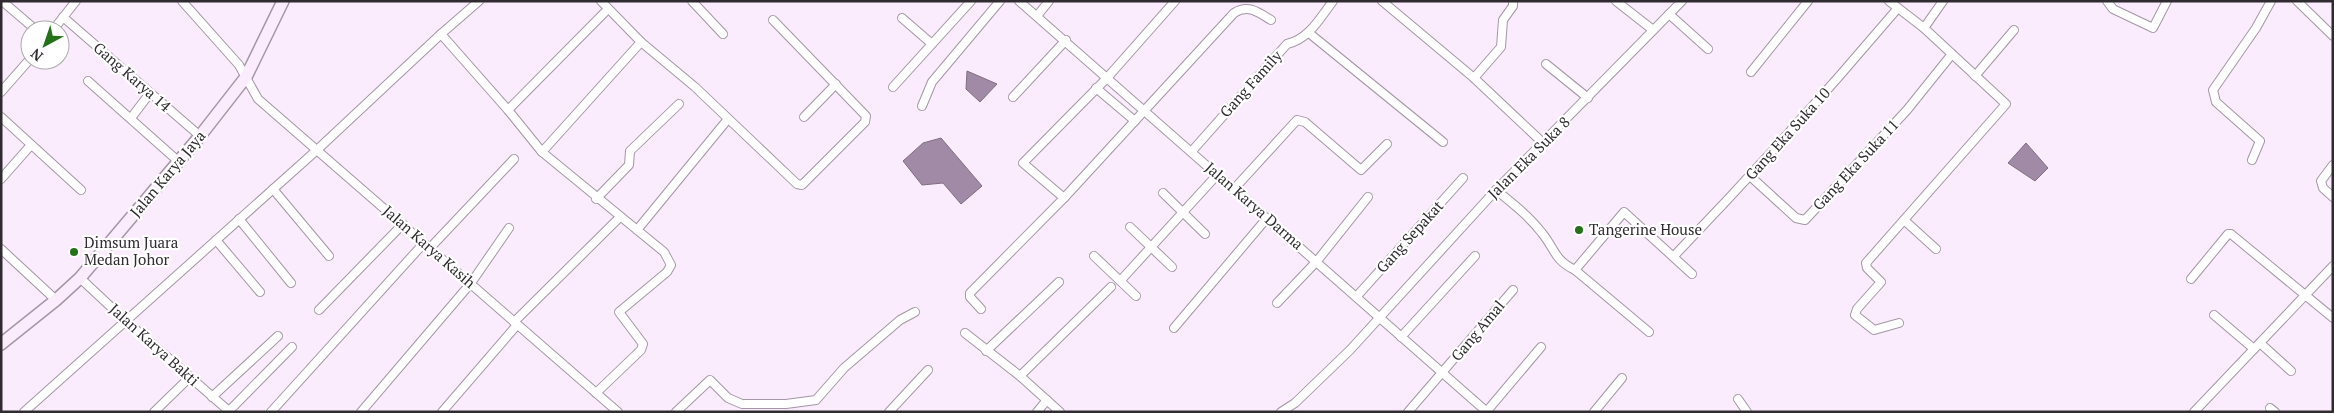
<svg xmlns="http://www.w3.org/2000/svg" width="2334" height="413" viewBox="0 0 2334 413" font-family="'PT Serif',serif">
<rect width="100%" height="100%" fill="#faecfc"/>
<g fill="#a18aa5" stroke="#7f6e82">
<path d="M 967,71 L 997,84 L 980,102 L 966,89 Z"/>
<path d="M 941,138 L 982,186 L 961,204 L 943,183 L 922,185 L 903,161 L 923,143 Z"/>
<path d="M 2026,143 L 2048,168 L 2035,181 L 2008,163 Z"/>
</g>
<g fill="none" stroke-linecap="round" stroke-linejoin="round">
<defs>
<g id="street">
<path d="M 2,1 L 36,30"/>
<path d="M 182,1 L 239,65 L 258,99 L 618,412"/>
<path d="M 601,1 L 641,42 L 695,87 L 797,184 L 802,185 L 865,122 L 866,116 L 773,20"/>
<path d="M 692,1 L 723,34"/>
<path d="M 1019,1 L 1487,412"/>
<path d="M 1382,1 L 1474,78 L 1543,143"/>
<path d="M 1616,1 L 1653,30"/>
<path d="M 1889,1 L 1924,28 L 2006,104 L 1866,263 L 1867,268 L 1881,282 L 1857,309 L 1855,315 L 1874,330 L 1899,323"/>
<path d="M 2107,1 L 2113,9 L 2153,28 L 2167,1"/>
<path d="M 2297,1 L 2333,36"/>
<path d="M 1669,14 L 1708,49"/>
<path d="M 1037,16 L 1049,1"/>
<path d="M 63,17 L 200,136"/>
<path d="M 902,18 L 932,44"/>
<path d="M 1924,28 L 1943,1"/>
<path d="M 53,30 L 76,1"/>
<path d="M 1309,33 L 1443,142"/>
<path d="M 441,34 L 508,110 L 542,152 L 664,252 L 671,265 L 667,272 L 619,312 L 643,344 L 641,350 L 596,393"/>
<path d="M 1546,64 L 1588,98"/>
<path d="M 1751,72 L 1808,1"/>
<path d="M 1975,76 L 2014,30"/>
<path d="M 1474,78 L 1501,47 L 1503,20 L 1513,6 L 1513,1"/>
<path d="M 88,81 L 178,161"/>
<path d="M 893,87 L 971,1"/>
<path d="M 1096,88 L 1135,121"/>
<path d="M 1,92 L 30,59"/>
<path d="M 1013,97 L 1066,40"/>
<path d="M 922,106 L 932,82 L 1000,1"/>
<path d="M 508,110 L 608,9"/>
<path d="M 1,117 L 81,190"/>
<path d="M 804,117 L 836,84"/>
<path d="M 131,118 L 150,93"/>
<path d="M 1192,151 L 1287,44 C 1309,39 1320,18 1333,1"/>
<path d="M 542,152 L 641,42"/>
<path d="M 2252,160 L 2260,141 L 2216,102 L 2213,90 L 2256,28 L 2271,1"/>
<path d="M 2333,165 L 2321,181 L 2323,188 L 2333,197"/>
<path d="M 1750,176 L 1796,218 L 1805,220 L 1907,110 L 1952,54"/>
<path d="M 1,179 L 31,145"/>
<path d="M 273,189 L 329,256"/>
<path d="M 1233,190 L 1297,120 L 1305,122 L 1361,170 L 1387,144"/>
<path d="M 1496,190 C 1512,203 1529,216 1542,233 C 1555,249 1554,260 1575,270 L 1649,332"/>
<path d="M 1163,193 L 1205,234"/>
<path d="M 1064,198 L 1023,163 L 1107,78 L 1175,1"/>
<path d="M 596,199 L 629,165 L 630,151 L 679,104"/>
<path d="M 239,219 L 291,283"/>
<path d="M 1904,220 L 1936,249"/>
<path d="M 1130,227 L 1172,267"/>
<path d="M 637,230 L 728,119"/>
<path d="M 216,240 L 260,292"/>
<path d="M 430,248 L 514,159"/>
<path d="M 1,249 L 56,300"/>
<path d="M 1094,256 L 1136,296"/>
<path d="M 1674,256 C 1751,176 1826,93 1898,8"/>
<path d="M 1575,270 L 1624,212 L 1692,274"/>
<path d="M 80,278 L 126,321 L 230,412"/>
<path d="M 2191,279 L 2228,234 L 2231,234 L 2333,318"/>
<path d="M 1121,280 L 1217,175"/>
<path d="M 1357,296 L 1463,178"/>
<path d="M 1277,303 L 1317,261 L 1368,197"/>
<path d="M 981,309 L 970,297 L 970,293 L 1064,198 L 1234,13 C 1248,4 1258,12 1271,20"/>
<path d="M 319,310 L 403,224"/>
<path d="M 2214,315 L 2254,349"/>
<path d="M 514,322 L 620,217"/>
<path d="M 1174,328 L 1267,218"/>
<path d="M 965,333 L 1020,376 L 1060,412"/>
<path d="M 1401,337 L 1475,256"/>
<path d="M 2260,343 L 2291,371"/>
<path d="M 986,351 L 1059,282"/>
<path d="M 1020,376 L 1111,287"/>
<path d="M 212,397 L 278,336"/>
<path d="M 1738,399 L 1747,412"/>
<path d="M 2270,408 L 2275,412"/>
<path d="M 229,411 L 292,347"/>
<path d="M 1487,411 L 1541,347"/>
<path d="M 24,412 L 318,149 L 441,34 L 479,1"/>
<path d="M 154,412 L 190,377"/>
<path d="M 271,412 L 424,243"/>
<path d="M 361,412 L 471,283 L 509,228"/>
<path d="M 442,412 L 517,325"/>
<path d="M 676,412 L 710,380 L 728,398 L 742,404 L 786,404 L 816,400 L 844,368 L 900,320 L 915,312"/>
<path d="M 889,412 L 928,370"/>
<path d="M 1037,412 L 1047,400"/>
<path d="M 1281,412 L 1295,403 L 1350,350 L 1496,190 L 1682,1"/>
<path d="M 1408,412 L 1513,290"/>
<path d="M 1594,412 L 1622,378"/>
<path d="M 2194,412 L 2333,266"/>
</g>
<path id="secondary" d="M 1,344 L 56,300 L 80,278 L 200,136 L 246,77 L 283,1"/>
</defs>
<use href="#street" stroke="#a396a5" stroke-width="10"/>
<use href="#secondary" stroke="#a396a5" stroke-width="14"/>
<use href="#street" stroke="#fff" stroke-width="8"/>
<use href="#secondary" stroke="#fbecfd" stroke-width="11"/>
</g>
<g fill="#237218" stroke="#fff" stroke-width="2">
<circle cx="1579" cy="230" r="5"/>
<circle cx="74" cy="252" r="5"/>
</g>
<g text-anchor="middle" stroke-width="4.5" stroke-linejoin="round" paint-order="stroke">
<g font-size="15" fill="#302b31" stroke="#fff">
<text transform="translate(132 77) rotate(41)" y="5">Gang Karya 14</text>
<text transform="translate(1251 84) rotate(-48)" y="5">Gang Family</text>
<text transform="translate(1788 134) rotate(-48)" y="5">Gang Eka Suka 10</text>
<text transform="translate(1529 158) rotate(-45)" y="5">Jalan Eka Suka 8</text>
<text transform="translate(1856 165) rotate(-47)" y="5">Gang Eka Suka 11</text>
<text transform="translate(168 174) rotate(-50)" y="5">Jalan Karya Jaya</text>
<text transform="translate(1254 206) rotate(41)" y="5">Jalan Karya Darma</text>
<text transform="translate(1410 237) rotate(-48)" y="5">Gang Sepakat</text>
<text transform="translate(429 247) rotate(41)" y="5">Jalan Karya Kasih</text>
<text transform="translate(1478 331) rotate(-50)" y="5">Gang Amal</text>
<text transform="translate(154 345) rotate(42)" y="5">Jalan Karya Bakti</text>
</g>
<g font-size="15" fill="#302b31" stroke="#fff" text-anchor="start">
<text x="1589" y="235">Tangerine House</text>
<text x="84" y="248">Dimsum Juara<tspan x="84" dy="17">Medan Johor</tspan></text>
</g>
</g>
<rect width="2334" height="413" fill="none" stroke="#302b31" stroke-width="5"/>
<g transform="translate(45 45) rotate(220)"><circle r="24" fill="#ffffff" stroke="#acaaad"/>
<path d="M0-4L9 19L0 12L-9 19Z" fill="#237218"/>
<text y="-8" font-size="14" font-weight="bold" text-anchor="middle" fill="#302b31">N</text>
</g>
</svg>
